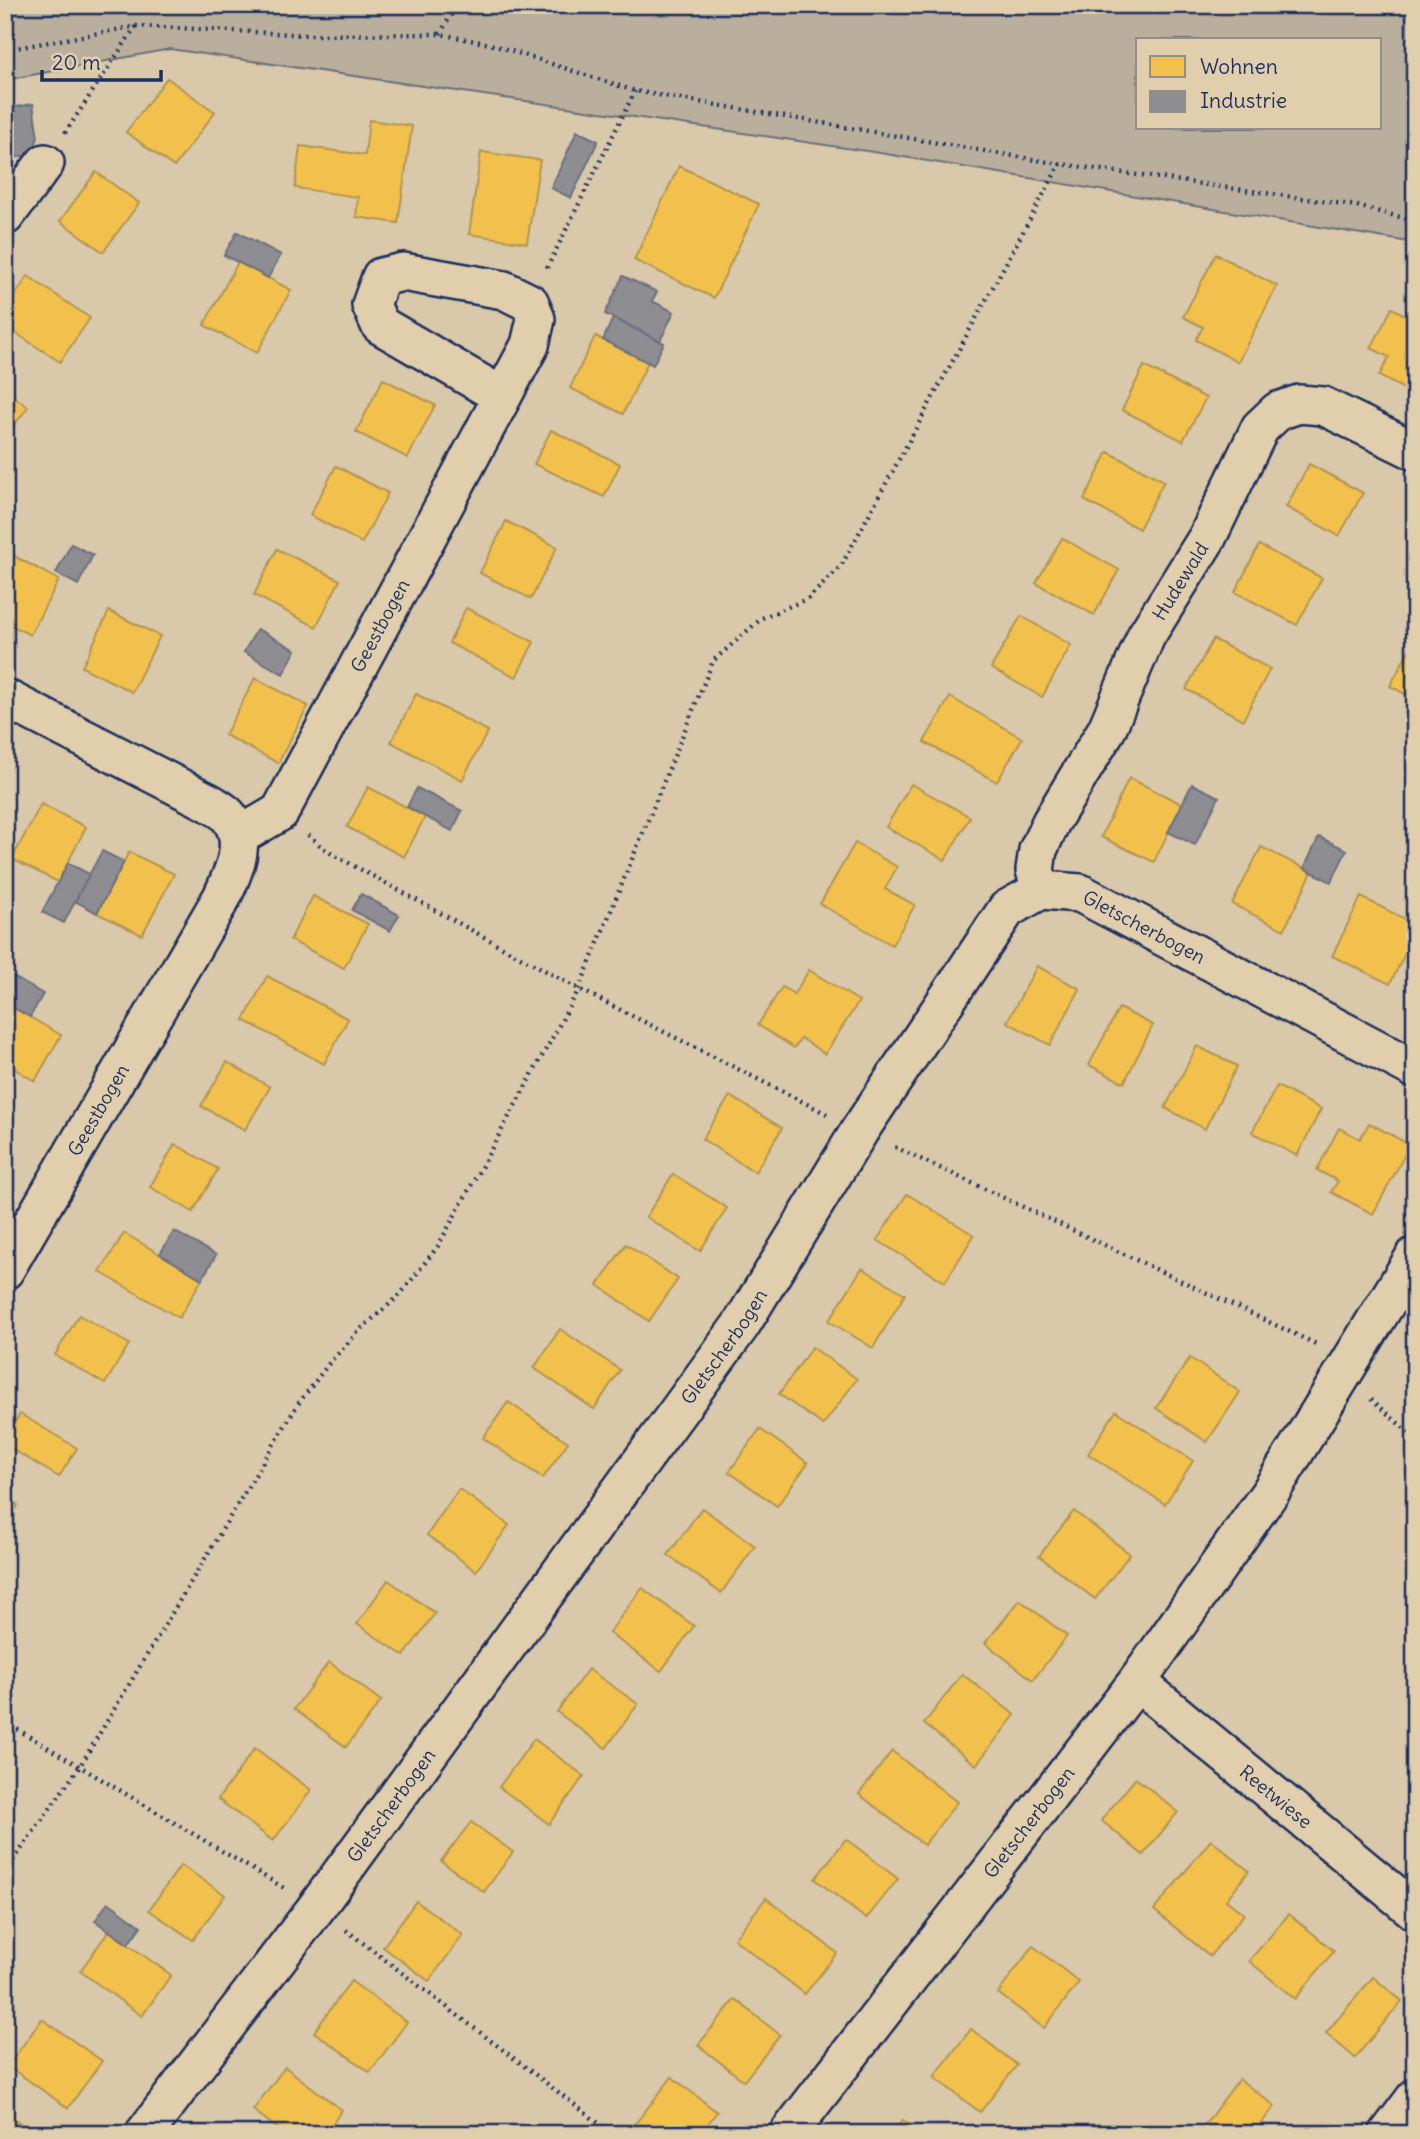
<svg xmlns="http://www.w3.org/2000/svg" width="1420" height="2139" viewBox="0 0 1420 2139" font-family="Delius,sans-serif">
<rect width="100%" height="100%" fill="#d9c8a9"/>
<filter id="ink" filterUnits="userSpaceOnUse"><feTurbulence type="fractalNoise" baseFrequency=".0143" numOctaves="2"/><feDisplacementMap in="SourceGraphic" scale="14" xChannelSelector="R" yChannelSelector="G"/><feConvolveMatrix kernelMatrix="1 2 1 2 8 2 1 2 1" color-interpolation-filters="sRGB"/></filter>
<g filter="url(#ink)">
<path fill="#b9af9c" stroke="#6a6f7d" stroke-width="2" fill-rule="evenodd" d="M 5,5 L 1415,5 L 1415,243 L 880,153 L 170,49 L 5,80 ZM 1138,40 L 1380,40 L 1380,128 L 1138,128 Z"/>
<g fill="#f2c14e" stroke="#b29553" stroke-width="2">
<path d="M 167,78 L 215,112 L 174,167 L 126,132 Z"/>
<path d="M 369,120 L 412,126 L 398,223 L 356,217 L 358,197 L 295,188 L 300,146 L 365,155 Z"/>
<path d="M 481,152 L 540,160 L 527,243 L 469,234 Z"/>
<path d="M 679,166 L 759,204 L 714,298 L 634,260 Z"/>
<path d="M 96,172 L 139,203 L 103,252 L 60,221 Z"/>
<path d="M 1216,254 L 1277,286 L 1238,362 L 1196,340 L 1203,327 L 1183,317 Z"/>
<path d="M 238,262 L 291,290 L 257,353 L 204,325 Z"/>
<path d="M 28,276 L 90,318 L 60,362 L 5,326 L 5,311 Z"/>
<path d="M 1415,300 L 1415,379 L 1408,391 L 1379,376 L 1389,357 L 1371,348 L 1392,308 L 1407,316 Z"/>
<path d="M 595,336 L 648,362 L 623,414 L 570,388 Z"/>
<path d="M 1144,366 L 1206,398 L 1183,441 L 1122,410 Z"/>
<path d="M 383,379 L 435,405 L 408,458 L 356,432 Z"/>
<path d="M 5,390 L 28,407 L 5,437 Z"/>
<path d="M 551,430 L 620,464 L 604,497 L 534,464 Z"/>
<path d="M 1108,452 L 1164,481 L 1139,529 L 1084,500 Z"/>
<path d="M 1309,464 L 1363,493 L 1339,536 L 1286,507 Z"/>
<path d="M 336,466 L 388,493 L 362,543 L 310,515 Z"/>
<path d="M 506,521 L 557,547 L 531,599 L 480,573 Z"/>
<path d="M 1062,538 L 1119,570 L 1094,615 L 1036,583 Z"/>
<path d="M 1259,545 L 1322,578 L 1297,625 L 1235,592 Z"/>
<path d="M 277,549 L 340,580 L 316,627 L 254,595 Z"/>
<path d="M 12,555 L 59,580 L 30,635 L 5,622 L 5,568 Z"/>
<path d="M 466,608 L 534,642 L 516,677 L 449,643 Z"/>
<path d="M 109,611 L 160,636 L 132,692 L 82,667 Z"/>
<path d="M 1021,616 L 1071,645 L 1042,697 L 991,668 Z"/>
<path d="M 1213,639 L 1270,669 L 1243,720 L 1186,689 Z"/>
<path d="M 1415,639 L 1415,699 L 1390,686 Z"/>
<path d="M 255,678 L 308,706 L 278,763 L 225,735 Z"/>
<path d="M 416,694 L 488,731 L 462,780 L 391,742 Z"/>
<path d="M 950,697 L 1022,738 L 997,782 L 924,742 Z"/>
<path d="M 1129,778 L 1182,804 L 1154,862 L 1101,837 Z"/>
<path d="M 911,784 L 970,817 L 945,860 L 886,827 Z"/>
<path d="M 368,787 L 425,817 L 404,857 L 347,827 Z"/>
<path d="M 41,804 L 86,827 L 58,882 L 12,859 Z"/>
<path d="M 855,843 L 897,867 L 885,889 L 915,905 L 892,945 L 820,904 Z"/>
<path d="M 1261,847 L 1312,872 L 1284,930 L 1232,904 Z"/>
<path d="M 129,852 L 174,874 L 142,935 L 97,913 Z"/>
<path d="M 313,896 L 368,924 L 344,968 L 290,940 Z"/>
<path d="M 1361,897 L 1415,924 L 1415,933 L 1390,984 L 1332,956 Z"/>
<path d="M 1037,966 L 1080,989 L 1050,1045 L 1007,1022 Z"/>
<path d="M 809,970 L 859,1001 L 825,1054 L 801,1038 L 794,1048 L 758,1025 L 782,987 L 794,994 Z"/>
<path d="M 267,976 L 348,1019 L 324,1064 L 244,1020 Z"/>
<path d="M 5,1003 L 61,1035 L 35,1081 L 5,1063 Z"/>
<path d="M 1119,1008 L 1153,1025 L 1124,1083 L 1089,1065 Z"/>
<path d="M 1197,1046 L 1237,1066 L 1205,1129 L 1165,1108 Z"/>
<path d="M 227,1062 L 270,1087 L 245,1130 L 201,1106 Z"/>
<path d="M 1277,1086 L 1321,1109 L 1297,1156 L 1252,1132 Z"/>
<path d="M 730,1096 L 782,1128 L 755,1172 L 702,1139 Z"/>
<path d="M 1369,1123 L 1410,1145 L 1373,1214 L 1331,1192 L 1338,1181 L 1317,1170 L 1339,1128 L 1360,1139 Z"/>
<path d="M 175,1144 L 218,1169 L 193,1212 L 150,1187 Z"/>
<path d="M 673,1174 L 727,1208 L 700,1251 L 646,1217 Z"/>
<path d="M 907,1194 L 974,1235 L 945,1282 L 877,1240 Z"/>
<path d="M 124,1233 L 202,1279 L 179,1318 L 100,1272 Z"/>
<path d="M 626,1244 L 678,1279 L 649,1321 L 598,1285 Z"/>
<path d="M 862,1268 L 905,1294 L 873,1348 L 829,1321 Z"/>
<path d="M 79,1315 L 129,1344 L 105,1384 L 55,1355 Z"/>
<path d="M 560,1329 L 620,1370 L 594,1409 L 534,1368 Z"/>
<path d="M 812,1347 L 857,1379 L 823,1425 L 779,1394 Z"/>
<path d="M 1190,1358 L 1240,1392 L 1207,1442 L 1156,1408 Z"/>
<path d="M 508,1402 L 568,1442 L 543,1478 L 483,1438 Z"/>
<path d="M 1116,1411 L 1193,1461 L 1165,1504 L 1088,1454 Z"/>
<path d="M 20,1414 L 77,1448 L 59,1477 L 5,1445 L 5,1438 Z"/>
<path d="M 760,1429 L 808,1463 L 777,1506 L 729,1472 Z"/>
<path d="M 459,1489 L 509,1525 L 476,1571 L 427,1535 Z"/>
<path d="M 5,1497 L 18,1505 L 5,1526 Z"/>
<path d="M 702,1508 L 755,1546 L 721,1593 L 668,1555 Z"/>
<path d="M 1074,1511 L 1130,1554 L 1095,1599 L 1039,1556 Z"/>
<path d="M 388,1580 L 435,1613 L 404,1656 L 357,1624 Z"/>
<path d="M 642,1588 L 694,1626 L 661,1671 L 609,1633 Z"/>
<path d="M 1020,1600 L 1067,1636 L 1033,1680 L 985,1643 Z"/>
<path d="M 329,1662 L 381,1701 L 346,1747 L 294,1709 Z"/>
<path d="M 588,1669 L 638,1704 L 606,1748 L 557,1712 Z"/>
<path d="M 962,1674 L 1015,1715 L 976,1765 L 924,1724 Z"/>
<path d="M 534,1739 L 584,1776 L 549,1824 L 499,1787 Z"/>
<path d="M 255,1748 L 311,1790 L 273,1841 L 218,1799 Z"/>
<path d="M 892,1751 L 957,1802 L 924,1845 L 859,1794 Z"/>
<path d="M 1136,1778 L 1178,1812 L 1143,1855 L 1101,1820 Z"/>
<path d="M 471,1822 L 513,1852 L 484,1892 L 441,1861 Z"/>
<path d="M 846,1839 L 898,1879 L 866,1919 L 815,1879 Z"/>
<path d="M 1211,1840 L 1249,1871 L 1226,1900 L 1244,1914 L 1210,1956 L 1154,1910 Z"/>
<path d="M 181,1865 L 225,1895 L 193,1940 L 149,1910 Z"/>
<path d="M 766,1898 L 837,1953 L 805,1994 L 734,1939 Z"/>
<path d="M 416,1901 L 463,1935 L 429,1981 L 383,1947 Z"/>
<path d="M 1289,1914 L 1334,1951 L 1295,1999 L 1249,1961 Z"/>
<path d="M 109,1931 L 171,1975 L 142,2016 L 80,1971 Z"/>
<path d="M 1033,1946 L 1079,1982 L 1044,2028 L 998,1993 Z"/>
<path d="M 1373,1977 L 1402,2001 L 1355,2058 L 1326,2033 Z"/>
<path d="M 351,1981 L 407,2022 L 370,2072 L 314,2032 Z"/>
<path d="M 735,1999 L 780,2035 L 744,2081 L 698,2045 Z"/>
<path d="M 42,2019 L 102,2061 L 68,2108 L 8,2066 Z"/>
<path d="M 971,2029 L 1017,2065 L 980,2112 L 934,2077 Z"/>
<path d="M 285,2067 L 342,2110 L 325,2134 L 285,2134 L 253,2110 Z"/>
<path d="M 672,2077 L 717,2112 L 700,2134 L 649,2134 L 635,2124 Z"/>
<path d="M 1239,2079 L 1275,2106 L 1259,2126 L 1269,2134 L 1198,2134 Z"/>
<path d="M 5,2112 L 36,2134 L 5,2134 Z"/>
<path d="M 903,2120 L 921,2134 L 892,2134 Z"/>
</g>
<g fill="#8d8d92" stroke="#6b7182" stroke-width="2">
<path d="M 33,104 L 38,138 L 30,155 L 5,159 L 5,109 Z"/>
<path d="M 577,131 L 598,141 L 571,198 L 551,188 Z"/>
<path d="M 237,232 L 281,255 L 268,278 L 224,255 Z"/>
<path d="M 623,276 L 657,292 L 652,301 L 674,312 L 660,341 L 605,314 Z"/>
<path d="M 613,318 L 664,343 L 653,365 L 603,340 Z"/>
<path d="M 71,544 L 93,555 L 78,585 L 56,573 Z"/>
<path d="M 257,629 L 296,650 L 283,674 L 244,652 Z"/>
<path d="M 1192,784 L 1219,797 L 1195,845 L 1168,832 Z"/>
<path d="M 417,788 L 462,811 L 452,831 L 407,807 Z"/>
<path d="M 1319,837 L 1347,850 L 1331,882 L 1304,868 Z"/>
<path d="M 102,851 L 124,862 L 97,913 L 75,901 Z"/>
<path d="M 68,863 L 89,874 L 64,923 L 42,912 Z"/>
<path d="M 361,894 L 399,915 L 390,931 L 352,910 Z"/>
<path d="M 5,972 L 43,994 L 30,1017 L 5,1003 Z"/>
<path d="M 174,1231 L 216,1255 L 202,1279 L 160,1254 Z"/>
<path d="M 108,1902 L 141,1926 L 128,1944 L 95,1921 Z"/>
</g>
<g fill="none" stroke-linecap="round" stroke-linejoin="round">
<defs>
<g id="street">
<path d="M 5,216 L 45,163"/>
<path d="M 5,698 L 210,803 C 216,807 225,811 229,817 C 249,841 233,873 222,897 L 5,1270"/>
<path id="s1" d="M 239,836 L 280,812 L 530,345 L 536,319 L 530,303 L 504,290 L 403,272 L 381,277 L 371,305 L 380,325 L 502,396"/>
<path id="s2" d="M 1041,890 L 1035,870 L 1038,850 L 1051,822 L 1107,729 L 1146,636 L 1207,538 L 1260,428 L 1278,411 L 1299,404 L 1323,406 L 1415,451"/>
<path id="s3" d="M 1137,1682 L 1415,1911"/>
<path id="s4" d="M 144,2134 L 316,1908 L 741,1325 L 860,1130 L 1007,909 L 1041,890 L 1080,893 L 1415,1069"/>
<path id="s5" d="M 788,2134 L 1137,1682 L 1271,1491 L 1415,1256"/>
<path d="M 1388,2134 L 1415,2098"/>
</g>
</defs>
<use href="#street" stroke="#1b2f5e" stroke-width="42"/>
<g stroke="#1b2f5e" stroke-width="4.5" stroke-dasharray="2 5" stroke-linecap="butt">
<path d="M 440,34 L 457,5"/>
<path d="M 5,50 L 137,26 L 310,35 L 440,34 L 490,44 L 635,91 L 1060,164 L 1357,206 L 1415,221"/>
<path d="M 65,133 L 136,26"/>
<path d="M 547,268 L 635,91"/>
<path d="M 308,835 L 327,851 L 579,989 L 827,1114"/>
<path d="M 895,1147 L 1318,1345"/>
<path d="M 1371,1399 L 1415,1438"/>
<path d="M 5,1722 L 284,1888"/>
<path d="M 5,1872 L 80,1766 L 298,1404 L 330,1362 L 362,1328 L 400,1295 L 438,1246 L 579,989 L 713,661 L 762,618 L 809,598 L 841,566 L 1060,164"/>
<path d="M 346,1930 L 613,2134"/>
</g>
<use href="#street" stroke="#e1ceac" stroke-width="37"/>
</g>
</g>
<g text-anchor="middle" stroke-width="7" stroke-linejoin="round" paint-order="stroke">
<g font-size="19" fill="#1b2f5e" stroke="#e1ceac">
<text dy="7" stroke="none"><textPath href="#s2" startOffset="346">Hudewald</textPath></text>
<text dy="7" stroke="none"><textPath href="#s1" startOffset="259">Geestbogen</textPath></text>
<text dy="7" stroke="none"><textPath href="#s4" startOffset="1650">Gletscherbogen</textPath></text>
<text transform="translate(98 1110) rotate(-60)" y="7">Geestbogen</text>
<text dy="7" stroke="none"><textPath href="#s4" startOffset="978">Gletscherbogen</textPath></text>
<text dy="7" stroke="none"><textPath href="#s3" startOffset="180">Reetwiese</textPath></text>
<text dy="7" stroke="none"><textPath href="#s4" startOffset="411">Gletscherbogen</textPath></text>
<text dy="7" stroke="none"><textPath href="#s5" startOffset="394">Gletscherbogen</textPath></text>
</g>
</g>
<rect width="1420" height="2139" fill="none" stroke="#e1ceac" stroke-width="28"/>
<rect x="14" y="14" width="1392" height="2111" fill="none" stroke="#1b2f5e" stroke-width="2.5" filter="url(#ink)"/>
<rect x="1136" y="38" width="245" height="91" fill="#e1ceac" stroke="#928e8d" stroke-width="2"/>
<rect x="1150" y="56" width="35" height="21" fill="#f2c14e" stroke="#928e8d" stroke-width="2"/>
<text x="1200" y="74" font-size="21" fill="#1b2f5e">Wohnen</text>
<rect x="1150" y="91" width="35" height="21" fill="#8d8d92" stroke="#928e8d" stroke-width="2"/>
<text x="1200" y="108" font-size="21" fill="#1b2f5e">Industrie</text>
<path d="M42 70v10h119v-10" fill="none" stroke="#1b2f5e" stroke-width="3.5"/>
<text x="52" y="70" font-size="21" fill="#1b2f5e" stroke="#e1ceac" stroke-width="5" paint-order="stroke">20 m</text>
</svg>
